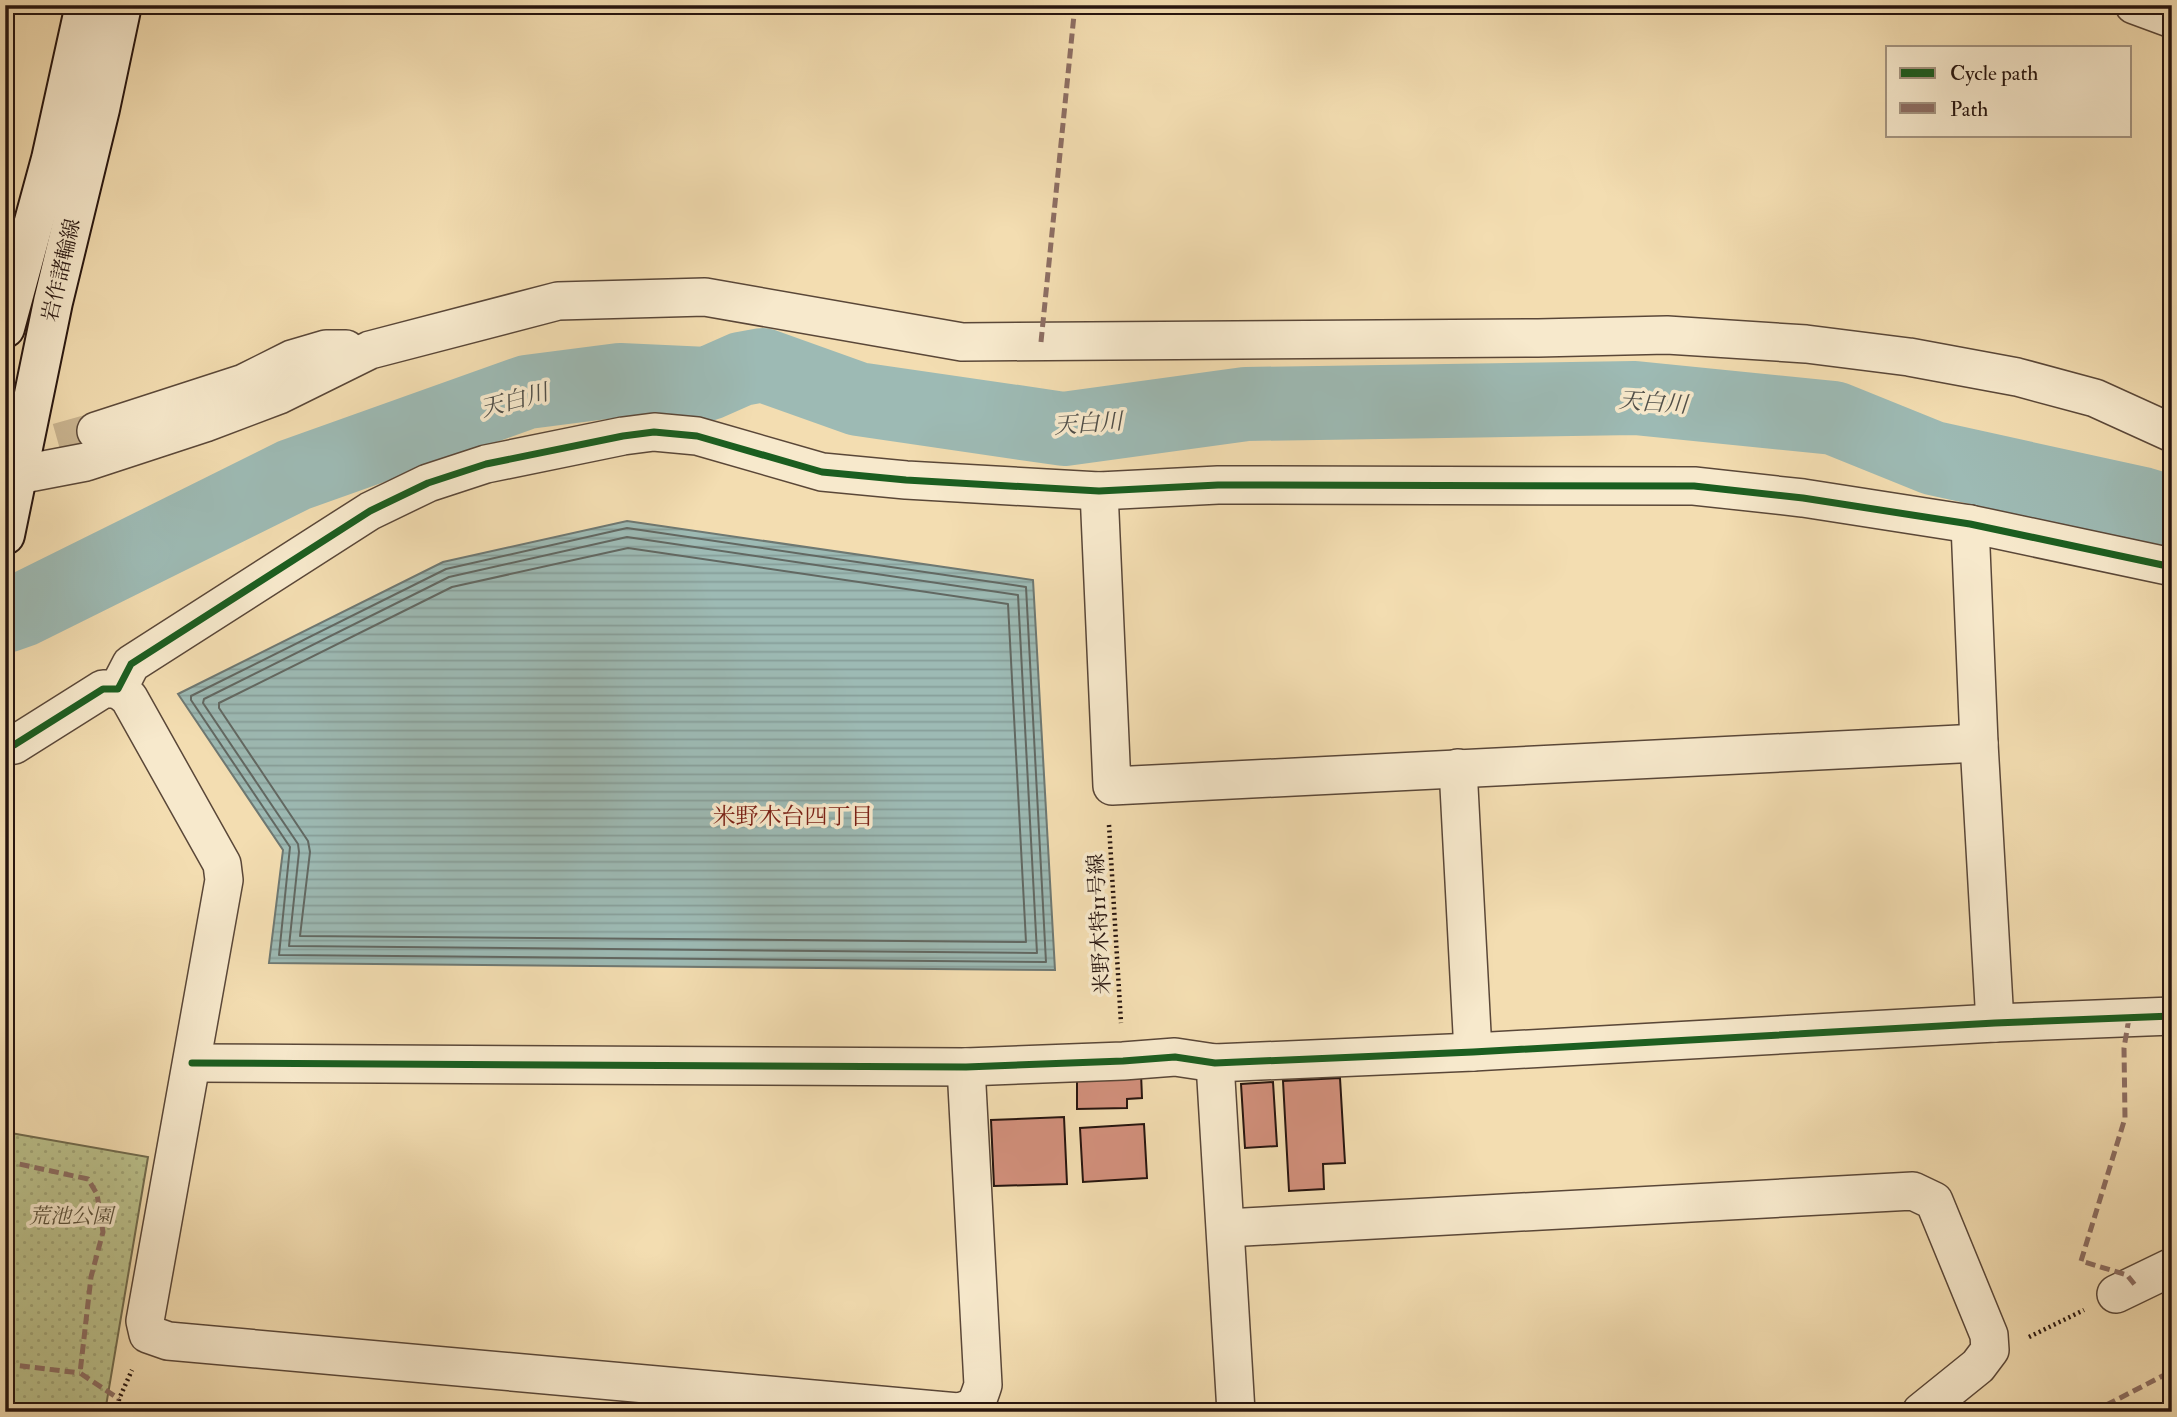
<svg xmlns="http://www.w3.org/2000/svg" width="2177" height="1417" viewBox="0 0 2177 1417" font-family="'IM FELL Double Pica','Noto Serif JP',serif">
<defs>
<pattern id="grass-dots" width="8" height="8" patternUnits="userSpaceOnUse" patternTransform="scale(1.75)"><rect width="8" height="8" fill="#bbc18c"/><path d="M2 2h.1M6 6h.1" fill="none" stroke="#a1a578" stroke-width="1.8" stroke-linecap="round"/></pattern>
<pattern id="water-rules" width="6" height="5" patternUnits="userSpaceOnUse" patternTransform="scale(1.75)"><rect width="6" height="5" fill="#9dbab4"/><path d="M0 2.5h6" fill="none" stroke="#879f9a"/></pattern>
</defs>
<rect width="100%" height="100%" fill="#f3ddb1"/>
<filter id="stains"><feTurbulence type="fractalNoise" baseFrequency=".00286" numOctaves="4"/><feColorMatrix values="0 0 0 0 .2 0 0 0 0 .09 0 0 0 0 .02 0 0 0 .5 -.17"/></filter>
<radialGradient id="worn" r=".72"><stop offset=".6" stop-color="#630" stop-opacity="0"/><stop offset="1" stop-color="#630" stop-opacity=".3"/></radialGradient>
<path fill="url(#grass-dots)" stroke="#716b4e" stroke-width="2" d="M 5,1132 L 148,1157 L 105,1412 L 5,1412 Z"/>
<path fill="url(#water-rules)" stroke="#6e7872" stroke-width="2" d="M 627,521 L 1033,580 L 1055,970 L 269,963 L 283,850 L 178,694 L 443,562 Z"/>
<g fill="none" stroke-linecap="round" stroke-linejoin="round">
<g stroke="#626862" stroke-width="2">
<path d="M 627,528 L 1026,587 L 1046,962 L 279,955 L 290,847 L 191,700 L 191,696 L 446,569 Z"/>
<path d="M 627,537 L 1018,595 L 1037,953 L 289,946 L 299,852 L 298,844 L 203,703 L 204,699 L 449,577 Z"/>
<path d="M 628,548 L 1008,604 L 1026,942 L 300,936 L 310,852 L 308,841 L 219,708 L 219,703 L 452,587 Z"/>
</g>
<path stroke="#9dbab4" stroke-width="74" d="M 5,616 L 22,610 L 294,475 L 527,392 L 620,380 L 707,384 L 741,369 L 763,365 L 858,399 L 1064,429 L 1246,404 L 1635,398 L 1834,418 L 1933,458 L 2142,504 L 2172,513"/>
</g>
<g fill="#d2907c" stroke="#27150f" stroke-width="2">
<path d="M 1141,1073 L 1142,1098 L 1127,1099 L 1127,1108 L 1077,1109 L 1077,1074 Z"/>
<path d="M 1340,1078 L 1345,1163 L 1323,1164 L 1324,1189 L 1289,1191 L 1283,1081 Z"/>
<path d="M 1273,1082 L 1277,1146 L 1245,1148 L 1241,1084 Z"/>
<path d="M 1064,1117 L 1067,1184 L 994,1186 L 991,1120 Z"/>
<path d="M 1144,1124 L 1147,1178 L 1083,1182 L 1080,1128 Z"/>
</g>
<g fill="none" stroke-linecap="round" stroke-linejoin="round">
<path stroke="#cab591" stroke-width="37" stroke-dasharray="37 18" stroke-linecap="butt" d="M 5,457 L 96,431"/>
<defs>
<g id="street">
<path d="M 2134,5 L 2172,19"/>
<path d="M 96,431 L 244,383 L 292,359 L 326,349 L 346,349"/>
<path d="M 18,475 L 86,462 L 205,423 L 279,395 L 370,350 L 558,301 L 705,297 L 962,342 L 1538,338 L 1667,335 L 1806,344 L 1909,357 L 2017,377 L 2095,398 L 2172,433"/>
<path d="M 1099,491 L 1112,786 L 1979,743"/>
<path d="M 1970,524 L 1979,743 L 1995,1023"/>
<path d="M 118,689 L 129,698 L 222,864 L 224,880 L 145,1321 L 148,1334 L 168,1341 L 958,1412 C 976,1408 977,1403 983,1385 L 966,1067"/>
<path d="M 5,746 L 14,745 L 103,689 L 118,689 L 131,664 L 370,511 L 428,483 L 486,464 L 623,436 L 654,432 L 697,436 L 822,472 L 906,480 L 1099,491 L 1218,485 L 1694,486 L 1803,498 L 1970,524 L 2172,567"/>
<path d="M 1458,768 L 1473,1052"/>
<path d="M 192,1063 L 966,1067 L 1123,1061 L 1175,1057 L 1215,1063 L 1473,1052 L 1995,1023 L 2172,1016"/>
<path d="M 1215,1063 L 1236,1412"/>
<path d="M 1226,1228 L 1913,1191 L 1934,1201 L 1989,1335 L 1990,1350 L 1978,1366 L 1921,1412"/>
<path d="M 2116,1294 L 2172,1267"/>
</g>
<g id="secondary">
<path d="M 5,328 L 51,159 L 85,5"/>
<path d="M 5,535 L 53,302 L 100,109 L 122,5"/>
</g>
</defs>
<use href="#street" stroke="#5a4738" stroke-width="40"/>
<use href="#secondary" stroke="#27150f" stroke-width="42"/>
<g stroke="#27150f" stroke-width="4.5" stroke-dasharray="2 3.5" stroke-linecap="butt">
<path d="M 1109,825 L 1121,1023"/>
<path d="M 2029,1337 L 2084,1310"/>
<path d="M 118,1412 L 119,1399 L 132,1370"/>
</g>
<use href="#street" stroke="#f7e9cc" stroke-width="37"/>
<use href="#secondary" stroke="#f7e9cc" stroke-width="38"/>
<g stroke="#8d6e63" stroke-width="5" stroke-dasharray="10 5" stroke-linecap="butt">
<path d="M 1041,342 L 1075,5"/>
<path d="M 2129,1018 L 2124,1048 L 2125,1118 L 2081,1261 L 2127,1275 L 2135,1285"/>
<path d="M 5,1161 L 88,1179 L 97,1194 L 103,1232 L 91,1277 L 80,1373 L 119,1399"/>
<path d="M 2164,1271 L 2172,1288"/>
<path d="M 5,1364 L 80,1373"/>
<path d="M 2093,1412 L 2172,1371"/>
</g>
<defs>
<g id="cycleway">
<path d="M 5,746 L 14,745 L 103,689 L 118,689 L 131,664 L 370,511 L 428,483 L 486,464 L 623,436 L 654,432 L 697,436 L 822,472 L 906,480 L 1099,491 L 1218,485 L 1694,486 L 1803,498 L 1970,524 L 2172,567"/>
<path d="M 192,1063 L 966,1067 L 1123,1061 L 1175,1057 L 1215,1063 L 1473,1052 L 1995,1023 L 2172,1016"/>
</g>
</defs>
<use href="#cycleway" stroke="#f7e9cc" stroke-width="11"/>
<use href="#cycleway" stroke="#1b5e20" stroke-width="7"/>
</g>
<g text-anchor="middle" stroke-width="7" stroke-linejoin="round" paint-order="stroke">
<g font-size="21" fill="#27150f" stroke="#f7e9cc">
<text transform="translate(61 270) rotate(-77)" y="7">岩作諸輪線</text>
<text transform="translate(1099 924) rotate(-93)" y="7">米野木特11号線</text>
</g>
<g font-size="21" font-style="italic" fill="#5b513b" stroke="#f7e9cc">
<text x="71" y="1223">荒池公園</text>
</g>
<g font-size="23" font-style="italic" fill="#504f49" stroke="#f7e9cc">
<text transform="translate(514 400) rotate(-15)" y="8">天白川</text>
<text transform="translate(1653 402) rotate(4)" y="8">天白川</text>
<text transform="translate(1088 423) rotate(-4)" y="8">天白川</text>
</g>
<g font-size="23" fill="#7a1f14" stroke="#f7e9cc">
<text x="793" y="824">米野木台四丁目</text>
</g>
</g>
<rect width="2177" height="1417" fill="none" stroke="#f3ddb1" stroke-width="28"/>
<rect x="7" y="7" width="2163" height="1403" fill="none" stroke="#27150f" stroke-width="3.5"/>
<rect x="14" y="14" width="2149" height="1389" fill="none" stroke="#27150f" stroke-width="2"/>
<rect x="1886" y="46" width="245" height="91" fill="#f7e9cc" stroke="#a49480" stroke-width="2"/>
<rect x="1900" y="68" width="35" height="10" fill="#1b5e20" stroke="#a49480" stroke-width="2"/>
<text x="1950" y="80" font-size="21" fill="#27150f">Cycle path</text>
<rect x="1900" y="103" width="35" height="10" fill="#8d6e63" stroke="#a49480" stroke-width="2"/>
<text x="1950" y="116" font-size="21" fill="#27150f">Path</text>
<rect width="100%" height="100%" filter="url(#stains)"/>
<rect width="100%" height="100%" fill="url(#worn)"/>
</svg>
